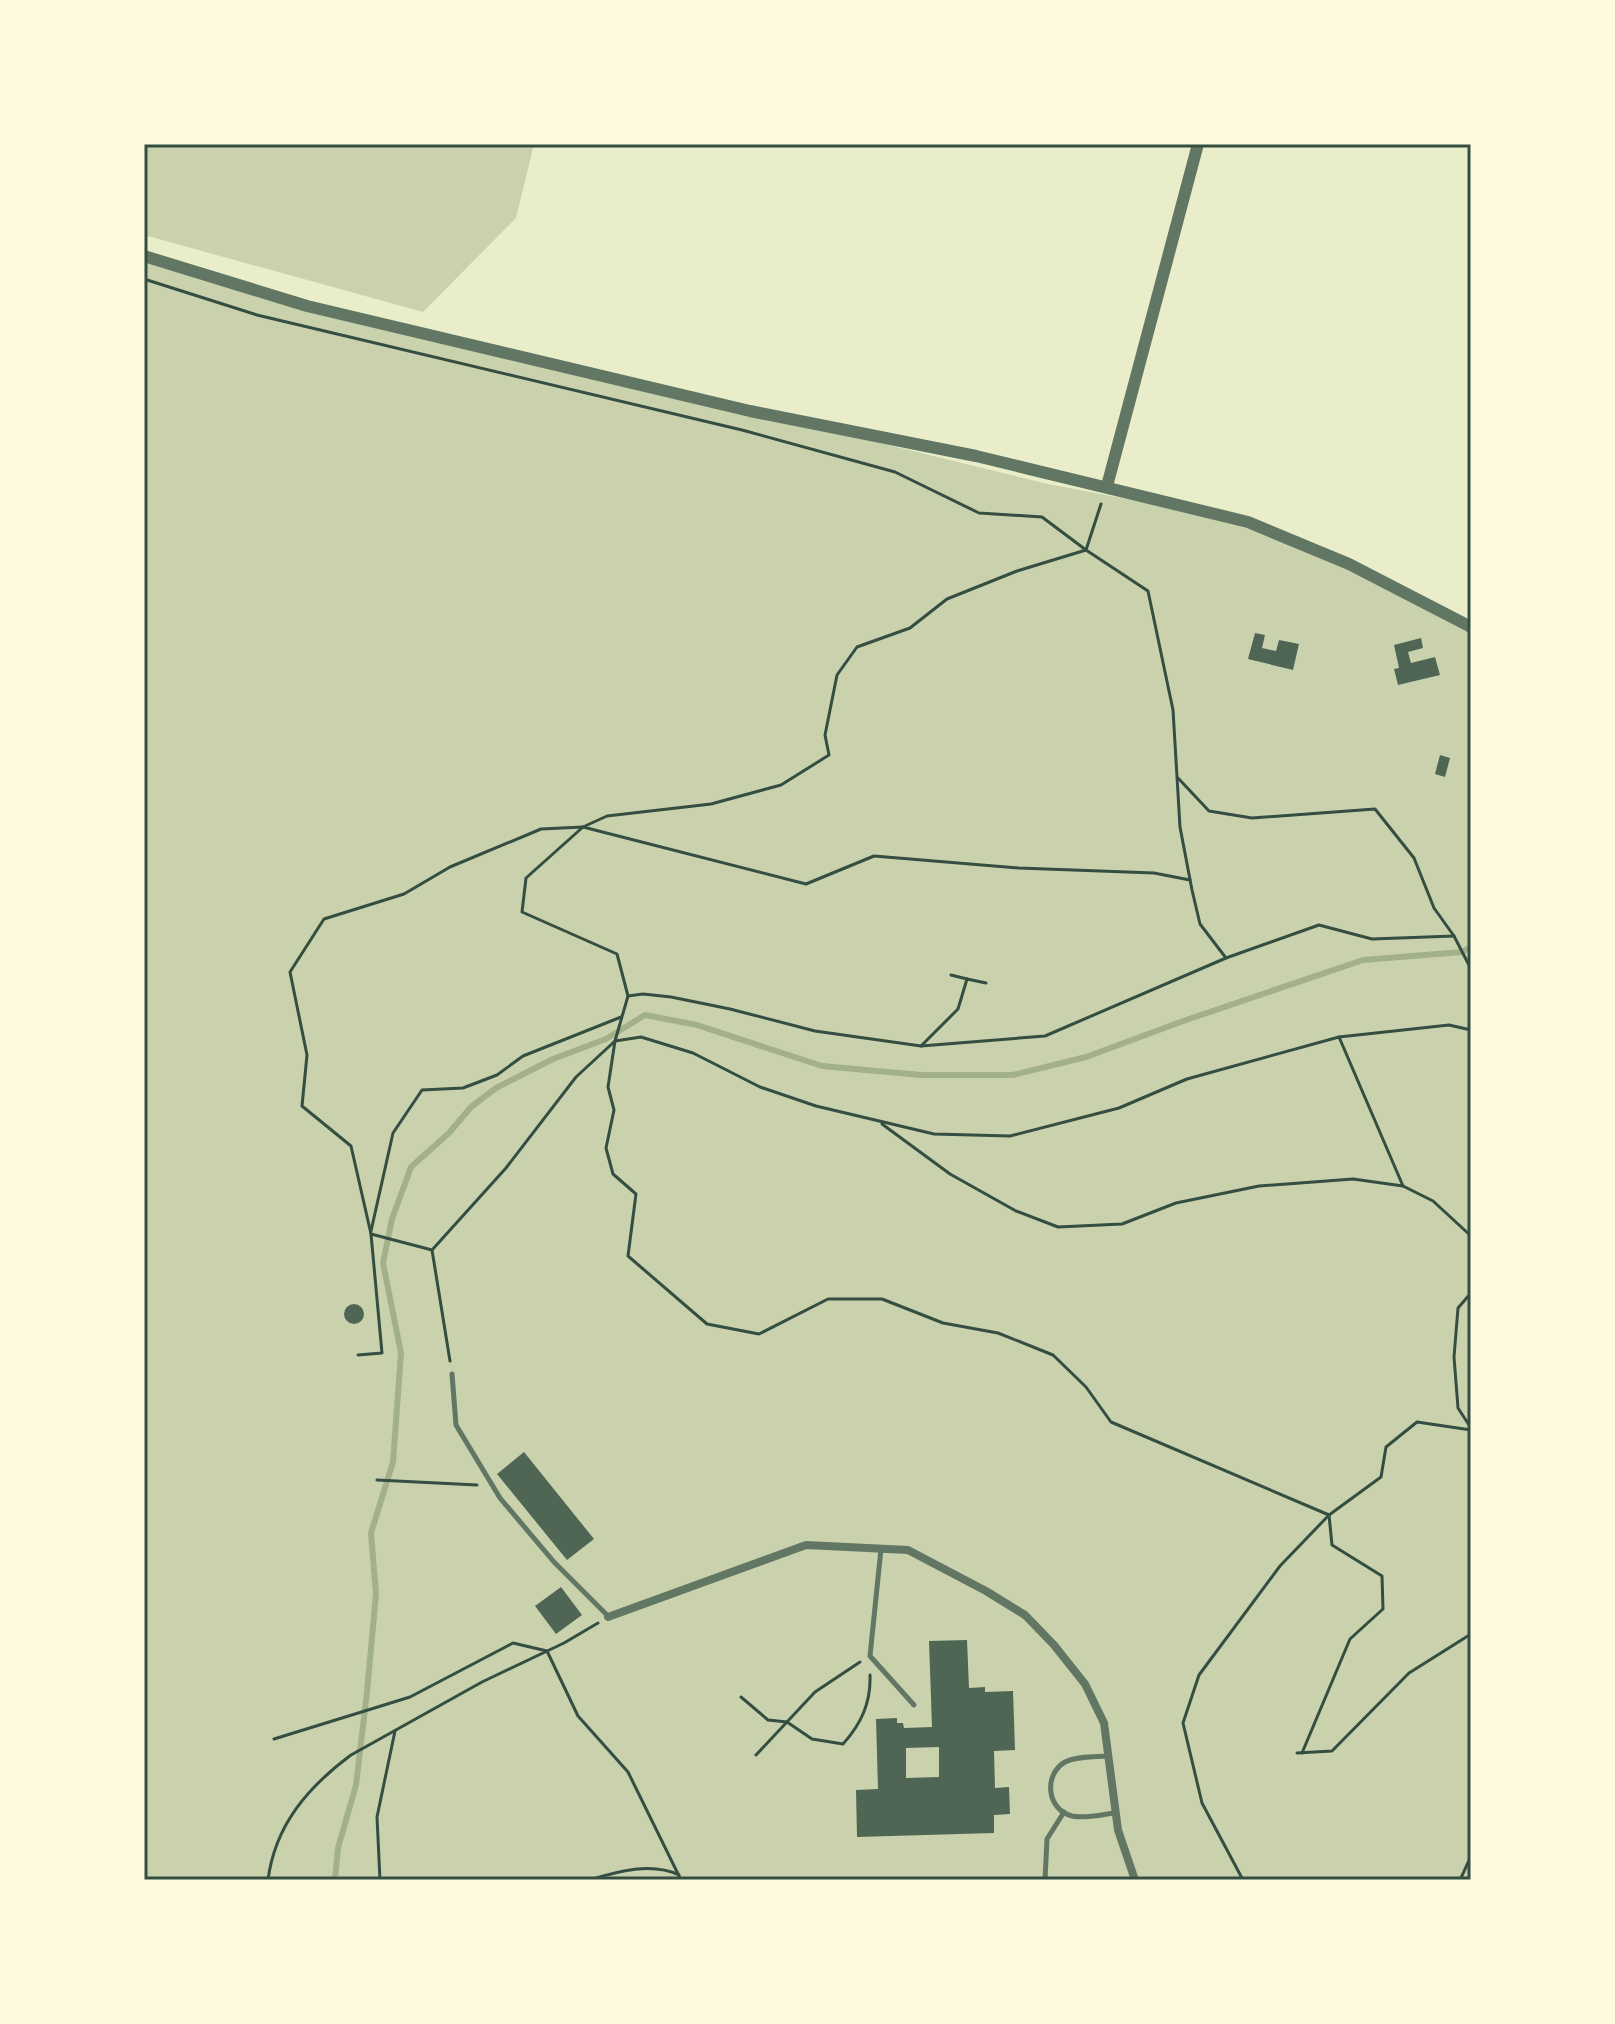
<svg xmlns="http://www.w3.org/2000/svg" width="1615" height="2024" viewBox="0 0 1615 2024" font-family="'Archivo Narrow',sans-serif">
<rect width="100%" height="100%" fill="#e9edc9"/>
<g fill="#cad2ad">
<path d="M 144,144 L 534,144 L 516,218 L 423,312 L 144,235 Z"/>
<path d="M 144,256 L 307,306 L 525,356 L 1048,484 L 1248,522 L 1471,625 L 1471,1880 L 144,1880 Z"/>
</g>
<g fill="none" stroke-linecap="round" stroke-linejoin="round">
<path stroke="#a3b18a" stroke-width="6" d="M 335,1880 L 338,1848 L 356,1785 L 367,1692 L 376,1594 L 371,1533 L 393,1462 L 401,1353 L 383,1263 L 392,1219 L 411,1167 L 449,1133 L 471,1107 L 496,1088 L 553,1059 L 606,1039 L 645,1015 L 697,1025 L 822,1066 L 921,1075 L 1013,1075 L 1086,1057 L 1186,1020 L 1363,960 L 1462,952 L 1471,947"/>
</g>
<g fill="#4f6655" fill-rule="evenodd">
<path d="M 1255,633 L 1265,635 L 1262,648 L 1276,651 L 1279,640 L 1299,644 L 1293,670 L 1248,659 Z"/>
<path d="M 1421,638 L 1423,648 L 1408,652 L 1411,663 L 1435,657 L 1440,675 L 1398,685 L 1394,669 L 1399,668 L 1394,645 Z"/>
<path d="M 1440,755 L 1450,758 L 1445,777 L 1435,774 Z"/>
<circle cx="354" cy="1314" r="10"/>
<path d="M 524,1452 L 594,1539 L 567,1560 L 497,1474 Z"/>
<path d="M 561,1587 L 582,1615 L 556,1634 L 535,1606 Z"/>
<path d="M 967,1640 L 969,1688 L 985,1687 L 985,1692 L 1013,1691 L 1015,1750 L 994,1751 L 995,1788 L 1009,1787 L 1010,1814 L 994,1815 L 994,1833 L 857,1837 L 856,1790 L 878,1789 L 876,1719 L 897,1718 L 897,1723 L 903,1723 L 904,1728 L 932,1727 L 929,1641 ZM 939,1747 L 939,1777 L 906,1778 L 906,1748 Z"/>
</g>
<g fill="none" stroke-linecap="round" stroke-linejoin="round">
<g stroke="#344e41" stroke-width="3">
<path d="M 144,279 L 257,315 L 742,430 L 895,472 L 979,513 L 1042,517 L 1086,550 L 1017,571 L 947,599 L 910,628 L 857,647 L 837,675 L 825,735 L 829,755 L 781,785 L 711,804 L 607,816 L 583,827"/>
<path d="M 1101,504 L 1086,550 L 1148,591 L 1173,710 L 1180,827 L 1192,890 L 1200,924 L 1226,958"/>
<path d="M 1178,778 L 1209,811 L 1252,818 L 1375,809 L 1414,858 L 1434,908 L 1454,936 L 1471,969"/>
<path d="M 583,827 L 806,884 L 874,856 L 1019,868 L 1154,873 L 1190,880"/>
<path d="M 967,979 L 986,983"/>
<path d="M 628,996 L 643,994 L 671,997 L 730,1009 L 815,1031 L 921,1046 L 1045,1036 L 1226,958 L 1319,925 L 1372,939 L 1454,936"/>
<path d="M 1339,1037 L 1403,1186 L 1433,1201 L 1471,1236"/>
<path d="M 921,1046 L 958,1009 L 967,979 L 951,975"/>
<path d="M 882,1124 L 950,1174 L 1016,1211 L 1058,1227 L 1122,1224 L 1176,1203 L 1259,1186 L 1353,1179 L 1403,1186"/>
<path d="M 371,1231 L 393,1133 L 422,1090 L 463,1088 L 497,1075 L 523,1056 L 621,1017"/>
<path d="M 371,1234 L 432,1250"/>
<path d="M 1471,1293 L 1458,1308 L 1454,1357 L 1458,1408 L 1471,1428"/>
<path d="M 358,1355 L 382,1353 L 371,1234 L 351,1146 L 302,1106 L 307,1055 L 290,972 L 324,919 L 404,894 L 450,867 L 541,829 L 583,827 L 526,878 L 522,912 L 617,954 L 628,996 L 615,1041 L 608,1087 L 614,1110 L 606,1148 L 613,1174 L 636,1194 L 628,1256 L 707,1324 L 759,1334 L 828,1299 L 882,1299 L 943,1323 L 998,1333 L 1053,1355 L 1086,1387 L 1111,1422 L 1329,1515 L 1381,1477 L 1386,1447 L 1417,1422 L 1471,1430"/>
<path d="M 450,1361 L 432,1250 L 506,1168 L 576,1077 L 615,1041 L 641,1037 L 693,1053 L 760,1087 L 816,1106 L 934,1134 L 1010,1136 L 1119,1108 L 1187,1079 L 1339,1037 L 1449,1025 L 1471,1030"/>
<path d="M 377,1480 L 477,1485"/>
<path d="M 741,1697 L 768,1720 L 787,1722 L 812,1739 L 843,1744 C 861,1724 871,1703 870,1675"/>
<path d="M 274,1739 L 410,1697 L 513,1643 L 547,1651 L 578,1716 L 628,1772 L 681,1880"/>
<path d="M 1297,1753 L 1332,1751 L 1409,1673 L 1471,1634"/>
<path d="M 1302,1753 L 1350,1639 L 1383,1609 L 1382,1576 L 1332,1545 L 1329,1515"/>
<path d="M 756,1755 L 815,1692 L 860,1662"/>
<path d="M 268,1880 C 275,1825 308,1787 351,1755 L 482,1682 L 564,1643 L 598,1623"/>
<path d="M 380,1880 L 377,1817 L 395,1731"/>
<path d="M 590,1880 C 618,1871 652,1862 679,1875"/>
<path d="M 1243,1880 L 1202,1803 L 1183,1723 L 1199,1675 L 1280,1566 L 1329,1515"/>
<path d="M 1460,1880 L 1471,1856"/>
<path d="M 1462,1880 L 1471,1877"/>
</g>
<g stroke="#617663" stroke-width="5">
<path d="M 452,1374 L 456,1425 L 500,1498 L 554,1562 L 608,1616"/>
<path d="M 881,1549 L 870,1656 L 914,1705"/>
<path d="M 1108,1756 C 1094,1757 1077,1756 1065,1762 C 1043,1775 1047,1810 1072,1816 C 1086,1819 1103,1814 1116,1813"/>
<path d="M 1045,1880 L 1047,1839 L 1064,1812"/>
</g>
<path stroke="#617663" stroke-width="8" d="M 608,1617 L 806,1545 L 908,1550 L 986,1591 L 1025,1615 L 1054,1645 L 1085,1684 L 1104,1723 L 1118,1830 L 1135,1880"/>
<g stroke="#617663" stroke-width="12">
<path d="M 144,256 L 307,306 L 750,411 L 976,456 L 1248,522 L 1349,564 L 1471,627"/>
<path d="M 1107,486 L 1198,144"/>
</g>
</g>
<rect width="1615" height="2024" fill="none" stroke="#fefae0" stroke-width="292"/>
<rect x="146" y="146" width="1323" height="1732" fill="none" stroke="#344e41" stroke-width="3"/>
</svg>
